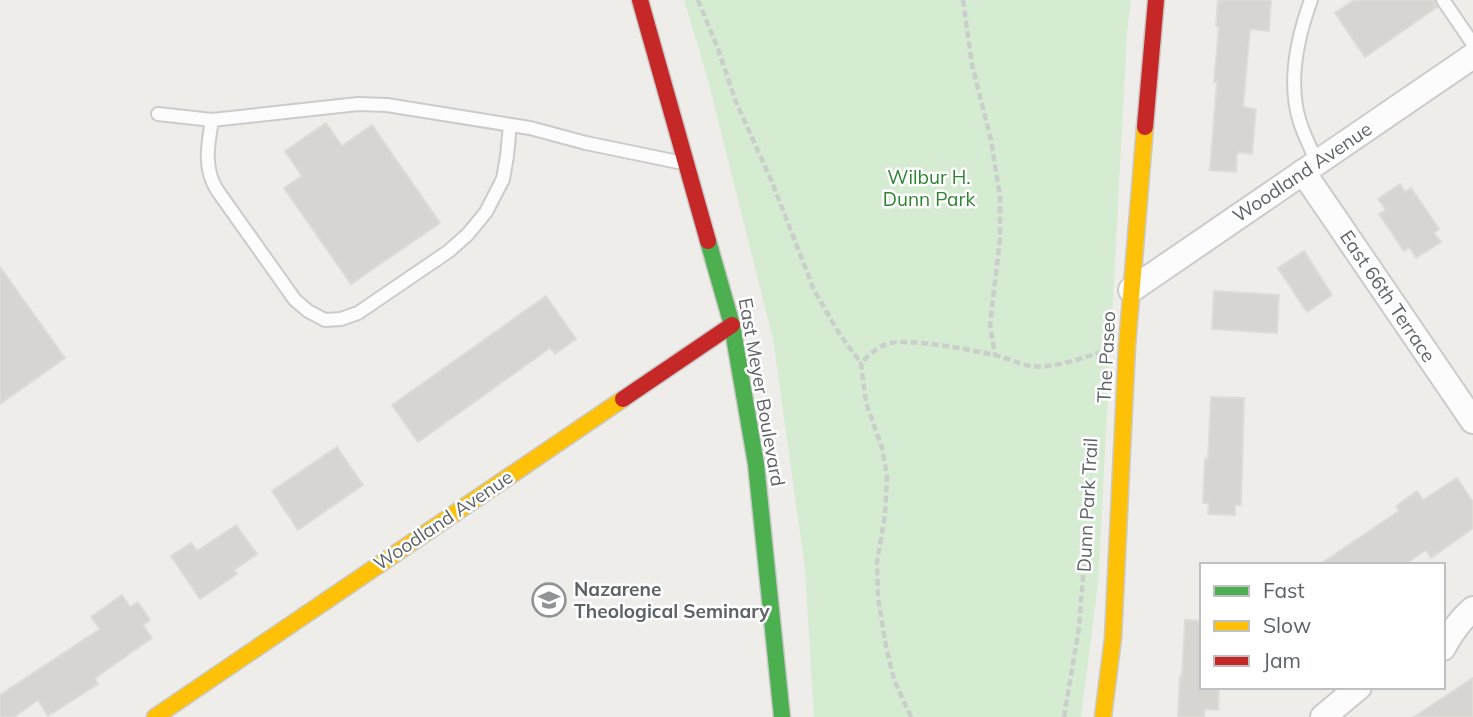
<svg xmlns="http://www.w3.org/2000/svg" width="1473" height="717" viewBox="0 0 1473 717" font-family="Mulish,sans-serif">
<rect width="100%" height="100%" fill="#eeede9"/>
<path fill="#d5ebd2" d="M 684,0 L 1131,0 L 1127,32 L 1098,584 L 1081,717 L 814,717 L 805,568 L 773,339 L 707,76 Z"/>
<g fill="#d6d5d2" stroke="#dedcd7" stroke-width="2">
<path d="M 1218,0 L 1271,0 L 1269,31 L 1250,29 L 1243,107 L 1256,109 L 1252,154 L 1237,152 L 1236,172 L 1210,170 L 1217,82 L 1214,82 L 1219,27 L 1216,26 Z"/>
<path d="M 1354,0 L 1434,0 L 1437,7 L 1365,57 L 1335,13 Z"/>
<path d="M 326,123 L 342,146 L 372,125 L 440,223 L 351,284 L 284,188 L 302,176 L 285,151 Z"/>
<path d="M 1400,184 L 1405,192 L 1411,188 L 1439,229 L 1434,233 L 1441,242 L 1416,258 L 1409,247 L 1404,251 L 1379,214 L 1386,210 L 1378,199 Z"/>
<path d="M 1304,251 L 1332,295 L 1307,312 L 1278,268 Z"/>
<path d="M 0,267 L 65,358 L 0,404 Z"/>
<path d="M 1214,291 L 1279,295 L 1277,333 L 1212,329 Z"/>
<path d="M 546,296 L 576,339 L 555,354 L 550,348 L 418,442 L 392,405 Z"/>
<path d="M 1211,397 L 1244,398 L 1241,505 L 1235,505 L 1235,515 L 1208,514 L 1209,503 L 1203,503 L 1205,459 L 1208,459 Z"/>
<path d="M 337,447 L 363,485 L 298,530 L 272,491 Z"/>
<path d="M 1457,478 L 1473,502 L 1473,528 L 1431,558 L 1426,550 L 1404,565 L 1319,565 L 1399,511 L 1396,506 L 1417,491 L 1423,500 Z"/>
<path d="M 236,525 L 257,554 L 234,570 L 237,574 L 200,599 L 171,556 L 191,543 L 197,551 Z"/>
<path d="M 122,595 L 130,607 L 138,602 L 150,620 L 143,625 L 152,638 L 95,678 L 98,684 L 48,716 L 38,700 L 14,717 L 0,717 L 0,695 L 100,629 L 91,617 Z"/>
<path d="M 1185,620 L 1202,621 L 1202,687 L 1219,687 L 1218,710 L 1205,709 L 1204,717 L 1178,717 L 1180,676 L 1182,677 Z"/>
<path d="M 1473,678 L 1473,717 L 1414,717 Z"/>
</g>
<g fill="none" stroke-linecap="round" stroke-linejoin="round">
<defs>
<g id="lane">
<path d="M 1311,0 C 1299,33 1290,71 1296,106 C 1299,125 1309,145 1317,162"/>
<path d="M 1443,0 L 1473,44"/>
<path d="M 158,114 L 212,120"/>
<path d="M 510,125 L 507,156 L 503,179 L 486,212 L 468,234 L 449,251 L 358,313 L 341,319 L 325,320 L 308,311 L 295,300 L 217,190 C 203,168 208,144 212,120 L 358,104 L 387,105 L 530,128 L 586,143 L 683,163"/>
</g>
<g id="street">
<path d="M 1303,172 L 1473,421"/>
<path d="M 1131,290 L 1473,56"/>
<path d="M 1443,648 C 1451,633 1460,620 1473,609"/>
<path d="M 1323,717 L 1359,687"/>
</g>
<path id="fast" d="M 708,241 L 732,325 L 756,464 L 782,717"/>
<g id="slow">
<path d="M 155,717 L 623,399"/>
<path d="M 1103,717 L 1113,638 L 1127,346 L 1145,127"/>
</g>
<g id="jam">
<path d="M 640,0 L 708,241"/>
<path d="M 1145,127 L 1156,0"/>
<path d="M 623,399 L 732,325"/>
</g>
</defs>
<use href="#lane" stroke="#cbcbcb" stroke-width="16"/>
<use href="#street" stroke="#cbcbcb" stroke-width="28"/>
<use href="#fast" stroke="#c9cac9" stroke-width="19"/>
<use href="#slow" stroke="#c9cac9" stroke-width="19"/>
<use href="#jam" stroke="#c9cac9" stroke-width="19"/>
<g stroke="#cacfcb" stroke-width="4.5" stroke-dasharray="7 3.5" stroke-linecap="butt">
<path d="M 698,0 L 718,49 L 736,102 L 772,182 L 814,290 L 840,335 L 861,363"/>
<path d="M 963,0 L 972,65 L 991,140 L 1000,197 L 1000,239 L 990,325 L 995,355"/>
<path d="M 911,717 L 894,680 L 886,646 L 878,598 L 877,562 L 885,515 L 887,476 L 882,448 L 866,403 L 861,363 C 868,356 877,347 887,344 C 905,337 972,350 994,355 C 1006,357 1018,364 1030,366 C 1053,369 1077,359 1099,353"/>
<path d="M 1064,717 L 1079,628 L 1086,540"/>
</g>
<use href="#lane" stroke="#fcfcfc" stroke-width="12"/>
<use href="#street" stroke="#fcfcfc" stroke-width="24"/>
<use href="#fast" stroke="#4caf50" stroke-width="16"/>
<use href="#slow" stroke="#ffc107" stroke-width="16"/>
<use href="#jam" stroke="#c62828" stroke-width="16"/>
</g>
<defs>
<symbol id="school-ring" viewBox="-11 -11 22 22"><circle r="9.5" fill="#fff" stroke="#909394" stroke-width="1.5"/><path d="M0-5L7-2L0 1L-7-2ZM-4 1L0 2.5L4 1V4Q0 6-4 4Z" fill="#909394"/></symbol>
</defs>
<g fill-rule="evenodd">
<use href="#school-ring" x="530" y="581" width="38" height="38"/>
</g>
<g text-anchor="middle" stroke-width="5" stroke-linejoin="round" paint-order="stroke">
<g font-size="19" fill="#5d6267" stroke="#fff">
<text transform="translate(1302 172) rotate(-34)" y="7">Woodland Avenue</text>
<text transform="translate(1388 296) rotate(56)" y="7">East 66th Terrace</text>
<text transform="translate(1106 357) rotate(-87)" y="7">The Paseo</text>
<text transform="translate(762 392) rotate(80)" y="7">East Meyer Boulevard</text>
<text transform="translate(1087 505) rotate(-87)" y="7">Dunn Park Trail</text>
<text transform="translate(443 520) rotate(-34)" y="7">Woodland Avenue</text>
</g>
<g font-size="19" fill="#2e8531" stroke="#fff">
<text x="929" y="184">Wilbur H.<tspan x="929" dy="22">Dunn Park</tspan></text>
</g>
<g font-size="19" font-weight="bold" fill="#5d6267" stroke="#fff" text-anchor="start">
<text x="574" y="596">Nazarene<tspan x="574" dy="22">Theological Seminary</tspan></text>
</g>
</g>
<rect x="1200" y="563" width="245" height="126" fill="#ffffff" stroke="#bec0c2" stroke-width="2"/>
<rect x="1214" y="586" width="35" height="10" fill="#4caf50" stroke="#bec0c2" stroke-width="2"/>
<text x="1263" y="598" font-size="21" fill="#5d6267">Fast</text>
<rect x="1214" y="621" width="35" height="10" fill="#ffc107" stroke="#bec0c2" stroke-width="2"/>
<text x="1263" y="633" font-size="21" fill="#5d6267">Slow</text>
<rect x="1214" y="656" width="35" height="10" fill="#c62828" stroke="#bec0c2" stroke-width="2"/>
<text x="1263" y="668" font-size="21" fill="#5d6267">Jam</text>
</svg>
